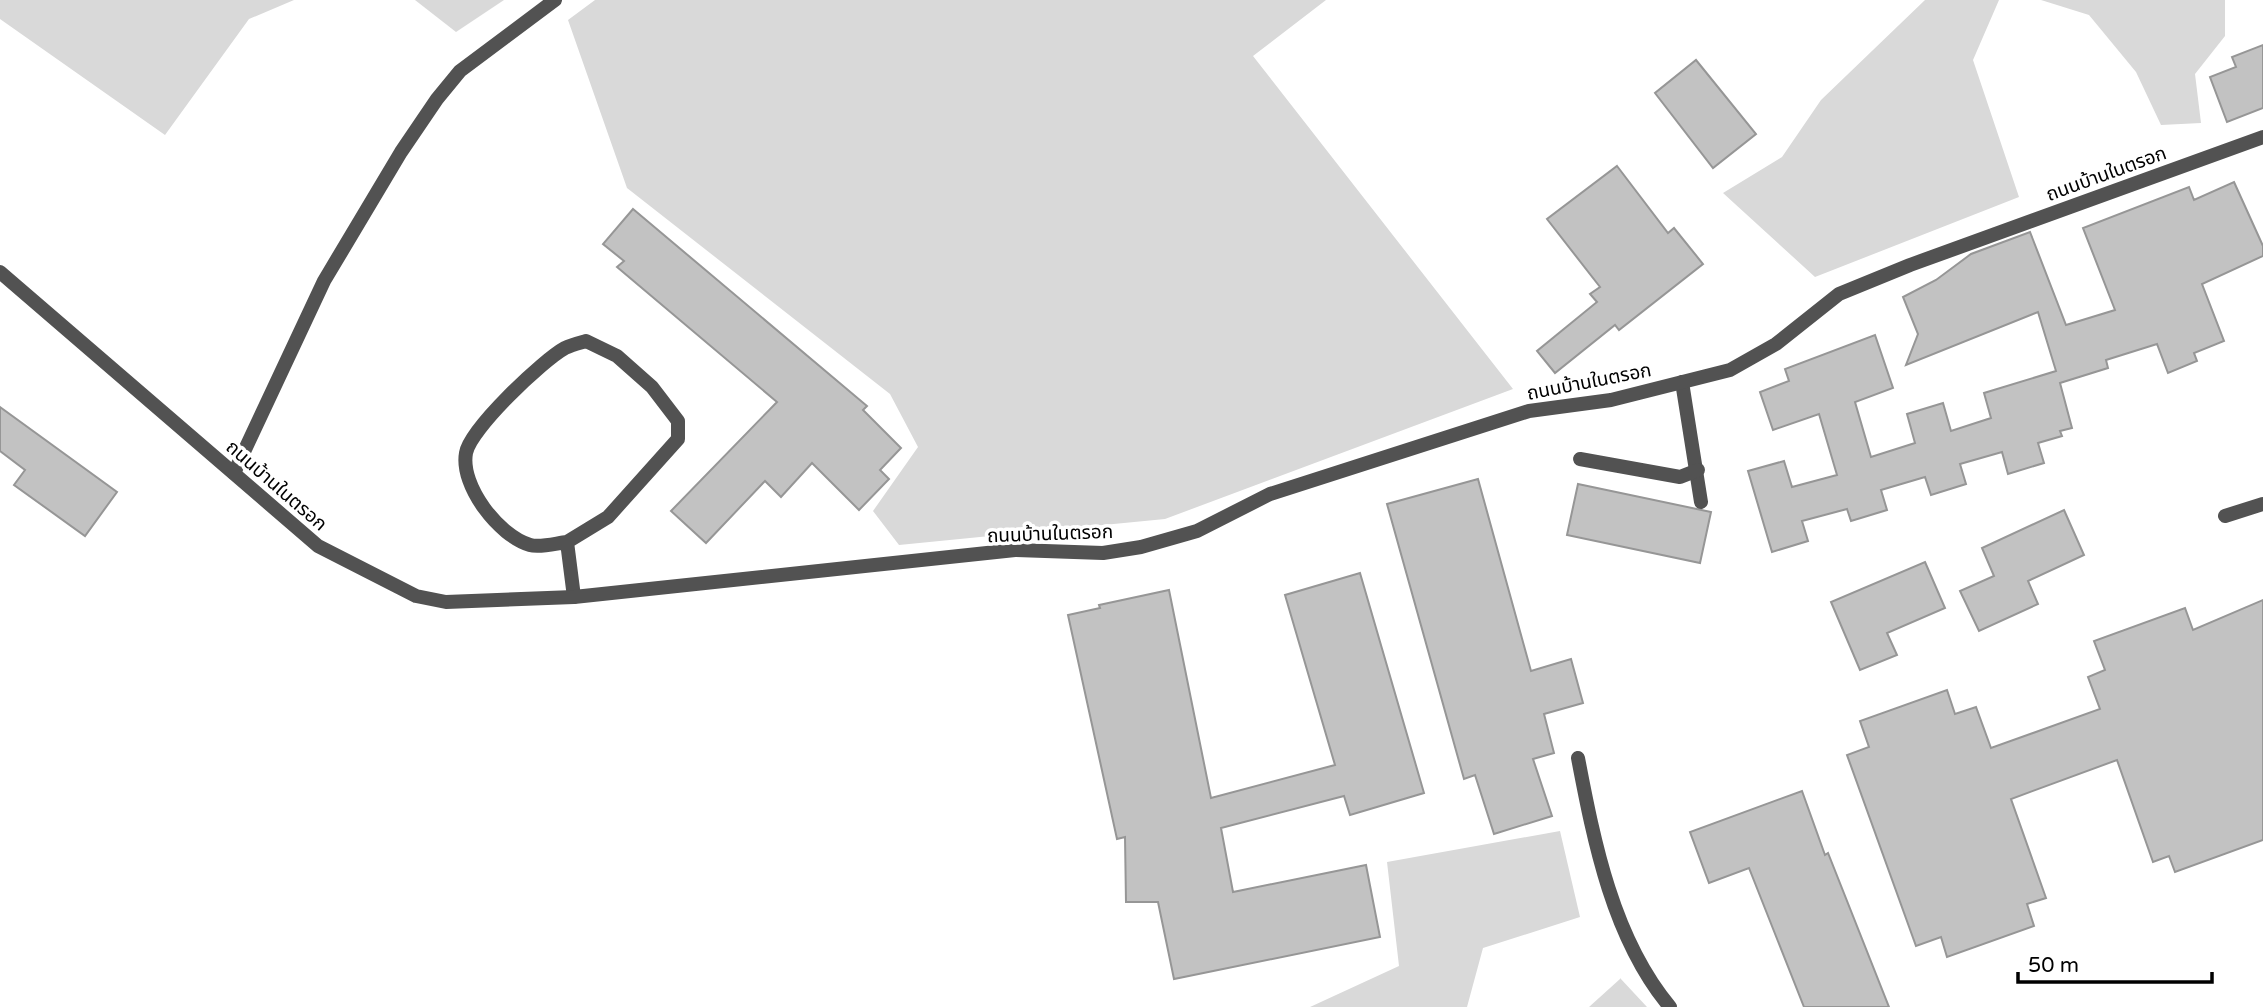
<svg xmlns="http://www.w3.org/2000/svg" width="2263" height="1007" viewBox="0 0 2263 1007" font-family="'Varela Round','Noto Sans Thai',sans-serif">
<rect width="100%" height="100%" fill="#fff"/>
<g fill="#d9d9d9">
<path d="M 0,0 L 294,0 L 249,19 L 165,135 L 0,19 Z"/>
<path d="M 415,0 L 504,0 L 456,32 Z"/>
<path d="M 595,0 L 1326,0 L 1253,56 L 1513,389 L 1165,519 L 899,545 L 873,511 L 918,447 L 890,394 L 627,188 L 568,20 Z"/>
<path d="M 1925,0 L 1999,0 L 1973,60 L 2019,197 L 1815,277 L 1723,193 L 1782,157 L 1821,100 Z"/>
<path d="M 2041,0 L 2225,0 L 2225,36 L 2195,74 L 2201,123 L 2161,125 L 2136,72 L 2089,15 Z"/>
<path d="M 1560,831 L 1580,917 L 1483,948 L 1467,1007 L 1310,1007 L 1399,966 L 1387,862 Z"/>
<path d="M 1620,978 L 1647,1007 L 1589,1007 L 1620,979 Z"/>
</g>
<g fill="#c2c2c2" stroke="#969696" stroke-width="2">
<path d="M 2263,45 L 2263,108 L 2227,122 L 2210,77 L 2236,67 L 2232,57 Z"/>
<path d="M 1696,60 L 1756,134 L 1713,168 L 1655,93 Z"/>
<path d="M 1617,166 L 1668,233 L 1674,228 L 1703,264 L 1619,330 L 1615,325 L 1555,373 L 1537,351 L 1597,302 L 1590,294 L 1600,287 L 1547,219 Z"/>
<path d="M 2234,182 L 2263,246 L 2263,256 L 2202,284 L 2224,341 L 2194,353 L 2197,361 L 2168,373 L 2157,344 L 2106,360 L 2108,368 L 2060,383 L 2072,428 L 2060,431 L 2062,436 L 2038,443 L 2044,463 L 2008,474 L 2002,452 L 1960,464 L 1966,484 L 1931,495 L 1925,477 L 1881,490 L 1887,510 L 1851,521 L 1847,509 L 1802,521 L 1808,541 L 1772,552 L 1748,471 L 1784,461 L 1792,487 L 1837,475 L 1819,414 L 1773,430 L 1760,392 L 1789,381 L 1785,369 L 1875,335 L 1893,388 L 1855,402 L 1871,457 L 1915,443 L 1907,414 L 1943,403 L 1951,431 L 1991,418 L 1984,393 L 2056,371 L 2038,312 L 1906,365 L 1918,334 L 1903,297 L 1936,280 L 1971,254 L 2030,232 L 2066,325 L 2115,310 L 2083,228 L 2189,187 L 2194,200 Z"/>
<path d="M 633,209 L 867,406 L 863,410 L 901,448 L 880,470 L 889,479 L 859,510 L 812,463 L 781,497 L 765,481 L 706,543 L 671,511 L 777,402 L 617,267 L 624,261 L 603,244 Z"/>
<path d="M 0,407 L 117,492 L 85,536 L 14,485 L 25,470 L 0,451 Z"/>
<path d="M 1478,479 L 1531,671 L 1571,659 L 1583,703 L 1544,714 L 1554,753 L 1533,759 L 1552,816 L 1494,834 L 1475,775 L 1464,779 L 1387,504 Z"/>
<path d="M 1578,484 L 1711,512 L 1700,563 L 1567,535 Z"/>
<path d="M 2064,510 L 2084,555 L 2028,581 L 2038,604 L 1979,631 L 1960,591 L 1994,576 L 1982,548 Z"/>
<path d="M 1925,562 L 1945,608 L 1887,633 L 1897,655 L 1860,670 L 1831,602 Z"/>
<path d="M 1360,573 L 1424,793 L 1350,815 L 1344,796 L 1221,828 L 1233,892 L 1366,865 L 1380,937 L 1174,979 L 1158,902 L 1126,902 L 1125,837 L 1117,839 L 1068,615 L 1100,608 L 1099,605 L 1169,590 L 1211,798 L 1335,765 L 1285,595 Z"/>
<path d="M 2263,600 L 2263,840 L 2175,872 L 2169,856 L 2153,862 L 2117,760 L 2011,799 L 2046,898 L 2027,904 L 2034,926 L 1947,957 L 1941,937 L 1916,946 L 1847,755 L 1869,747 L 1860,721 L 1947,690 L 1955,714 L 1976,707 L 1991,748 L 2100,709 L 2088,677 L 2105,670 L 2094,641 L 2185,608 L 2193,630 Z"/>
<path d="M 1802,791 L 1825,855 L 1828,853 L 1889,1007 L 1804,1007 L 1749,868 L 1709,883 L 1690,832 Z"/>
</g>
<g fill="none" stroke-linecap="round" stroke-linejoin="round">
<g stroke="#525252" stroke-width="14">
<path d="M 1682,382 L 1701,502"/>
<path d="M 1580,459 L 1680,477 L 1698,470"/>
<path d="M 234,473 L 324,281 L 401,152 L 437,99 L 460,71 L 555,0"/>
<path d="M 567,542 C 557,543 540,548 530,545 C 499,536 460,486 466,453 C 470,429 543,360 565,348 C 571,345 579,343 586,341 L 617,356 L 652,387 L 678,421 L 678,439 L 608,517 L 567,542 L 574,597"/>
<path d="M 1578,758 C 1594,842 1613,939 1670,1007"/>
</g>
<g stroke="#525252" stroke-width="14">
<path d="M 0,272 L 318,546 L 416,596 L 446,602 L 574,597 L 1015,550 L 1103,553 L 1141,547 L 1197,531 L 1270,494 L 1529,411 L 1611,400 L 1730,370 L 1776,344 L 1839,294 L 1910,265 L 2263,137"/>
<path d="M 2225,516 L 2263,504"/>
</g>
</g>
<g text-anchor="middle" stroke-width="7" stroke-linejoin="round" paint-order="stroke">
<g font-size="19" fill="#000" stroke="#fff">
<text transform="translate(2106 173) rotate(-20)" y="7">ถนนบ้านในตรอก</text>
<text transform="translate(1589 381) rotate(-11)" y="7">ถนนบ้านในตรอก</text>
<text transform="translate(277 485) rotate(41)" y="7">ถนนบ้านในตรอก</text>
<text transform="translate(1050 533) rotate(-2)" y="7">ถนนบ้านในตรอก</text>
</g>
</g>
<path d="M2018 972v10h194v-10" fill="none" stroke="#000000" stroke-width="3.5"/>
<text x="2028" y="972" font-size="21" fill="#000000" stroke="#ffffff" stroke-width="5" paint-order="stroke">50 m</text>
</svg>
